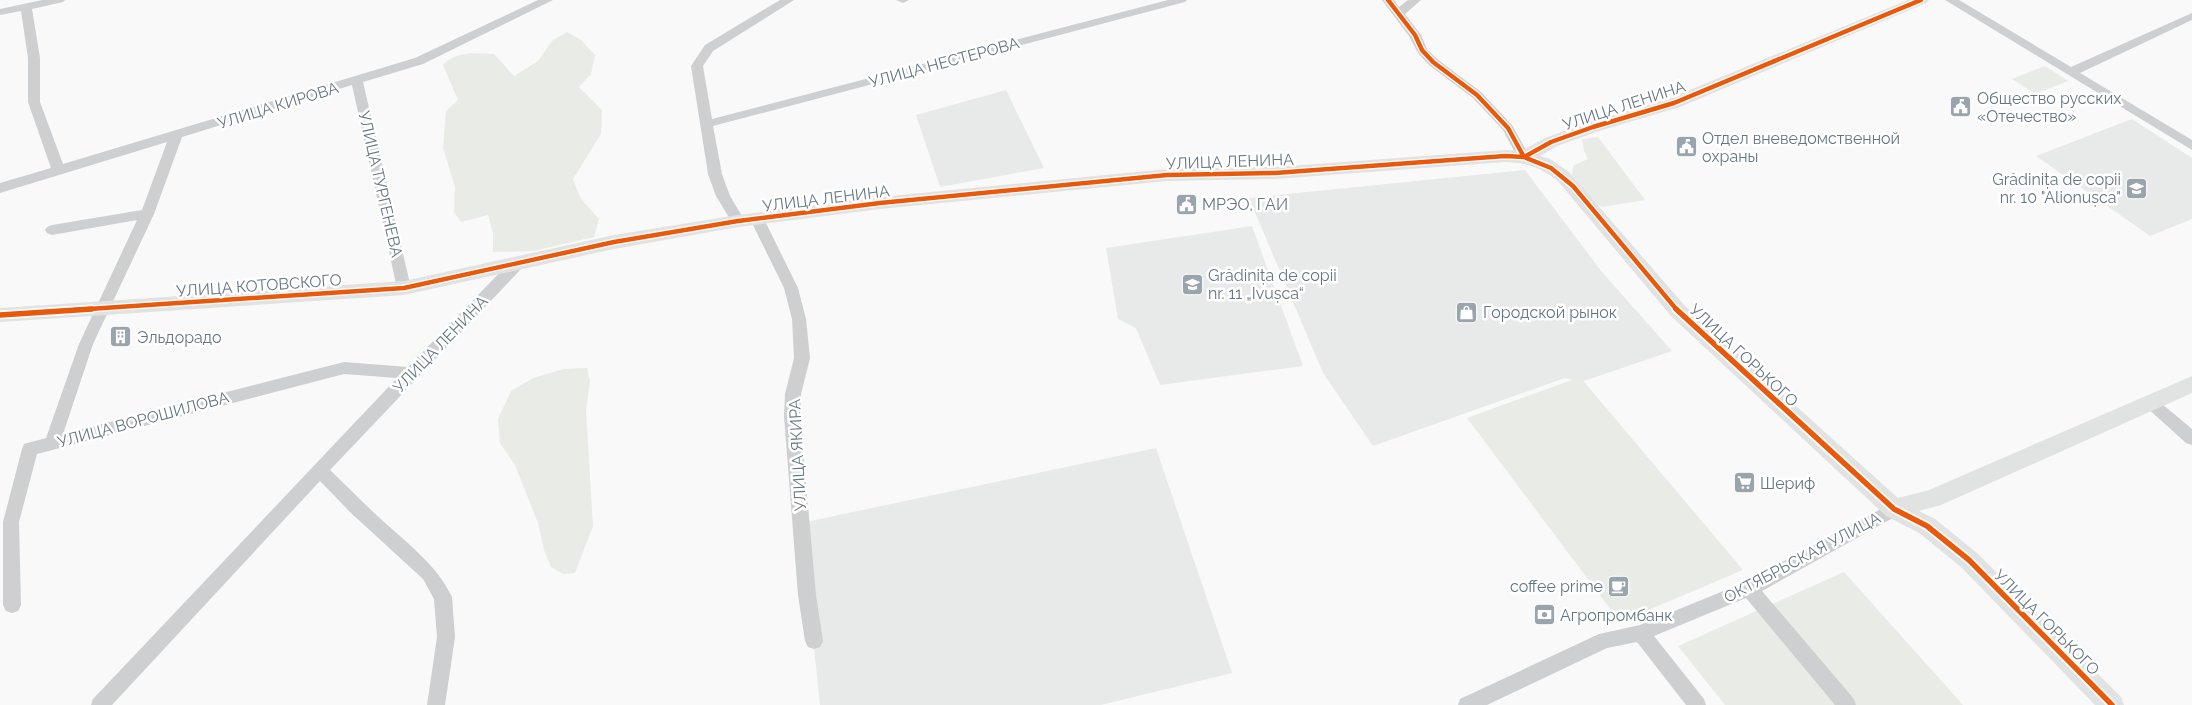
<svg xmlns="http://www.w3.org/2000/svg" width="2192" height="705" font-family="Raleway,sans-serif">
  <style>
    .built { fill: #e8e9e9 }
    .green { fill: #e8ebe6 }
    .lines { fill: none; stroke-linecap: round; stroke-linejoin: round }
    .street { fill: #cecfd0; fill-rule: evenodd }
    .secondary { fill: #e1e2e2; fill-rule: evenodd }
    .cycleway-far1-casing { stroke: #fff; stroke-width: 7 }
    .cycleway-casing { stroke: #fff; stroke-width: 9 }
    .cycleway-far1 { stroke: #e8590c; stroke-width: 4.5 }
    .cycleway { stroke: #e8590c; stroke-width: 5.5 }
    .labels { text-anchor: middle; stroke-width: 5; stroke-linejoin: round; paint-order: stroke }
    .street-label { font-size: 16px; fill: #657683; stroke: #fff }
    .poi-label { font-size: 16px; fill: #657683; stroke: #fff; text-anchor: start }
  </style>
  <rect width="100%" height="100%" fill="#f9f9f9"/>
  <path class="built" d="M1006,90L1044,168L940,187L916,115Z
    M2132,119L2192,158V219L2150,236L2036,156Z
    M1525,170L1602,272L1672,351L1581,382L1565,378L1373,446L1323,373L1249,198Z
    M1252,226L1303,366L1160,385L1136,328L1118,319L1106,248Z
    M1156,448L1232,673L1101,705H820L801,523Z"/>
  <path class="green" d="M567,32L581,40L595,55L591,74L579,87L602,110L601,134L573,179L581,199L599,219L594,237L533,251L493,252V233L488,215L461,222L454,212L455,187L443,148L446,111L458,100L443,65C455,51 477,53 494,54L514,76L538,61L552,41Z
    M2045,66L2068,81L2035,94L2012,79Z
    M1598,137L1645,200L1602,207L1595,204L1572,175L1573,166L1588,159L1584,151L1582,139Z
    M587,368L590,381L586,410L593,526L575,573L563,574L551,567L544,550L538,523L515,465L500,443L498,419L511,391L533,378L564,369Z
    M1580,377L1743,570L1620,622L1467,418Z
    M1844,572L1963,705H1725L1678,646Z"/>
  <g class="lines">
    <path class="street" d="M42,0H65L63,2L32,9L40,58V102L63,164L415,58L538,0H553L423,64L363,82L411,288L409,292L404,293L399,292L397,288L352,85L182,137L154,214L93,344L63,434L344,362L408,367L512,260H522L524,264L522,268L330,470C348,487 365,505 383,521C408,544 437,565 452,597L455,637L445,705H427L437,637L434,599L423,579L351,513L320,481L112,705H91L93,699L397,378L344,374L37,454L19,522L21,605L18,611L12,613L6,611L3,605V522L22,449L24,444L46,438L79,344L137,220L52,235L47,233L45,230L47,227L52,225L142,210L167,142L0,193V183L51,168L28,102V58L21,11L0,15V9Z
      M780,0H794L713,51L703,66L712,119L1168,0H1187L1185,2L713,126L722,174L730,196L745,221L743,224H733L716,196L708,174L691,66L705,45Z
      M896,0H909L903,3Z
      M1382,0H1394L1399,7L1408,0H1421L1405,14L1421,35L1427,49L1437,59L1481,92L1512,125L1530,157L1529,160H1519L1503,130L1473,98L1429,65L1418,53L1409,36Z
      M1945,0H1959L2071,67L2192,13V20L2080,73L2192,140V150Z
      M757,214L762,216L764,219L798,288L806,319L810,358L801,394L800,416L816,595L823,641L820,647L814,649L808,647L805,641L798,595L784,416L785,394L794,358L792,319L784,288L750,219L752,216Z
      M2150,396L2155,398L2192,429V445L2186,443L2145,406L2142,402L2145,398Z
      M1894,502L1900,504L1902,509L1900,514L1762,591L1854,699L1856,705H1835L1746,598L1654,636L1704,699L1706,705H1686L1637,642L1607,648L1487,705H1458L1460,699L1599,634L1640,625L1743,583Z"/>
    <path class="secondary" d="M1908,0H1929L1926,3L1680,107L1599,131L1557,146L1540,156L1550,159L1569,172L1685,306L1898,498L1929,490L2192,376V393L1941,505L1919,511L1935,519L1977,553L2121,697L2124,705H2095L1961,567L1919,533L1886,516L1671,316L1557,180C1538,167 1528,163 1505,162L1275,179L1167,181L880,209L738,227L614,249L404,295L0,322V308L404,281L614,235L738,215L880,197L1167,169L1275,167L1505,150L1521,151L1545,138L1587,123L1668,99Z"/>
    <defs>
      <path id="cycleway-far1" d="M1388,0L1415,35L1422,50L1433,62L1477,95L1508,128L1524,157L1551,168L1573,186L1677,310
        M74,310L404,288L614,242L738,221L880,203L1167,175L1275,173L1505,156L1524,157L1551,142L1593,127L1674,103L1921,0"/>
      <path id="cycleway" d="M1676,309L1894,509L1927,526L1969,560L2112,705
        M0,315L92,309"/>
    </defs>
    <use href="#cycleway-far1" class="cycleway-far1-casing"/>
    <use href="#cycleway" class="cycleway-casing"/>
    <use href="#cycleway-far1" class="cycleway-far1"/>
    <use href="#cycleway" class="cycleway"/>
  </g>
  <defs>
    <symbol id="civic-square" viewBox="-11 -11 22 22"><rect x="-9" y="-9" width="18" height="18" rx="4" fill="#99a4ac" stroke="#fff"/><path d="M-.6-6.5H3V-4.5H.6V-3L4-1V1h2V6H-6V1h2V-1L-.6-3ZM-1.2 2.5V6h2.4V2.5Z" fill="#fff"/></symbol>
    <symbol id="school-square" viewBox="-11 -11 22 22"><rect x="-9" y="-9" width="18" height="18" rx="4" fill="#99a4ac" stroke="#fff"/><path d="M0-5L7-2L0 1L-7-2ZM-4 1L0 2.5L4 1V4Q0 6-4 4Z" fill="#fff"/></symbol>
    <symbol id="shop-square" viewBox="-11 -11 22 22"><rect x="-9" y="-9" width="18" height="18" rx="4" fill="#99a4ac" stroke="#fff"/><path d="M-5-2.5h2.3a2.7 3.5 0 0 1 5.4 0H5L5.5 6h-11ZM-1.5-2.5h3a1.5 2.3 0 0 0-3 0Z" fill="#fff"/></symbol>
    <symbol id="building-square" viewBox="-11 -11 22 22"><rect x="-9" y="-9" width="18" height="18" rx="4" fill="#99a4ac" stroke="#fff"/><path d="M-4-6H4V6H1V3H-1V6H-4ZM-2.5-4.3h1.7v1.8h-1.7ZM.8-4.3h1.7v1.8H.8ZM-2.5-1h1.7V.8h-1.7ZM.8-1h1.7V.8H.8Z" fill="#fff"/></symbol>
    <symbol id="supermarket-square" viewBox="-11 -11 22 22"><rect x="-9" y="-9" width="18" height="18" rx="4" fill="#99a4ac" stroke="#fff"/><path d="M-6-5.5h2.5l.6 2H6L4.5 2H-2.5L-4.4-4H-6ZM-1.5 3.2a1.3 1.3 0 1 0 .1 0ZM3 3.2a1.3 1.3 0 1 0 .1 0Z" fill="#fff"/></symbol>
    <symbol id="cafe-square" viewBox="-11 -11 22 22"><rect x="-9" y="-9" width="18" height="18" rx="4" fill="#99a4ac" stroke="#fff"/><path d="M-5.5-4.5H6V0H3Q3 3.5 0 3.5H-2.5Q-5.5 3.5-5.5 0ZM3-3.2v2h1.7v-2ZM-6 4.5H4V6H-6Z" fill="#fff"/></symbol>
    <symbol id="bank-square" viewBox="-11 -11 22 22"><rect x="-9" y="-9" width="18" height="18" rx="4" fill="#99a4ac" stroke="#fff"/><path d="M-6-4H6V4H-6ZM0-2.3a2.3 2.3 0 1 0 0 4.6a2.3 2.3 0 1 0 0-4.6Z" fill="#fff"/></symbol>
  </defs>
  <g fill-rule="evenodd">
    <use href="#civic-square" x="1948" y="94" width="25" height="25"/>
    <use href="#civic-square" x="1674" y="134" width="25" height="25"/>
    <use href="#school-square" x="2124" y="176" width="25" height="25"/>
    <use href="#civic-square" x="1174" y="192" width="25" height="25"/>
    <use href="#school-square" x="1180" y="272" width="25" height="25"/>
    <use href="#shop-square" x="1454" y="300" width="25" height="25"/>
    <use href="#building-square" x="108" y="324" width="25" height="25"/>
    <use href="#supermarket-square" x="1732" y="470" width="25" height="25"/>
    <use href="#cafe-square" x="1606" y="574" width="25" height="25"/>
    <use href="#bank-square" x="1532" y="602" width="25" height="25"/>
  </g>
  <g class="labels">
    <g class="street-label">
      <text transform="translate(944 62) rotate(-15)" y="6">УЛИЦА НЕСТЕРОВА</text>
      <text transform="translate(278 105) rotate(-17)" y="6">УЛИЦА КИРОВА</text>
      <text transform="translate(1624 105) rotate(-18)" y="6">УЛИЦА ЛЕНИНА</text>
      <text transform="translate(1230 161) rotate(-2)" y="6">УЛИЦА ЛЕНИНА</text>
      <text transform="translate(381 184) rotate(77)" y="6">УЛИЦА ТУРГЕНЕВА</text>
      <text transform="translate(826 198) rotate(-7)" y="6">УЛИЦА ЛЕНИНА</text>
      <text transform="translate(259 285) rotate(-4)" y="6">УЛИЦА КОТОВСКОГО</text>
      <text transform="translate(440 344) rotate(-46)" y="6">УЛИЦА ЛЕНИНА</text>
      <text transform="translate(1744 355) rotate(43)" y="6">УЛИЦА ГОРЬКОГО</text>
      <text transform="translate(143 419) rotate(-15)" y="6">УЛИЦА ВОРОШИЛОВА</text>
      <text transform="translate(797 455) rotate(-93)" y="6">УЛИЦА ЯКИРА</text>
      <text transform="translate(1802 557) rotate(-28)" y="6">ОКТЯБРЬСКАЯ УЛИЦА</text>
      <text transform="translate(2047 622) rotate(45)" y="6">УЛИЦА ГОРЬКОГО</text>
    </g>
    <g class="poi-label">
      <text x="1977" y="104">Общество русских<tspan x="1977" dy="18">«Отечество»</tspan></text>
      <text x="1702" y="144">Отдел вневедомственной<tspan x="1702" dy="18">охраны</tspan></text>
      <text x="2121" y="185" text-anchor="end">Grădinița de copii<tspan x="2121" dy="18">nr. 10 "Alionușca"</tspan></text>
      <text x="1202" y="210">МРЭО, ГАИ</text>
      <text x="1208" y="281">Grădinița de copii<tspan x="1208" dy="18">nr. 11 „Ivușca“</tspan></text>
      <text x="1483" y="318">Городской рынок</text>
      <text x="137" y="343">Эльдорадо</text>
      <text x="1760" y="489">Шериф</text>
      <text x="1603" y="592" text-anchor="end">coffee prime</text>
      <text x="1560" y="621">Агропромбанк</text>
    </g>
  </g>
</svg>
